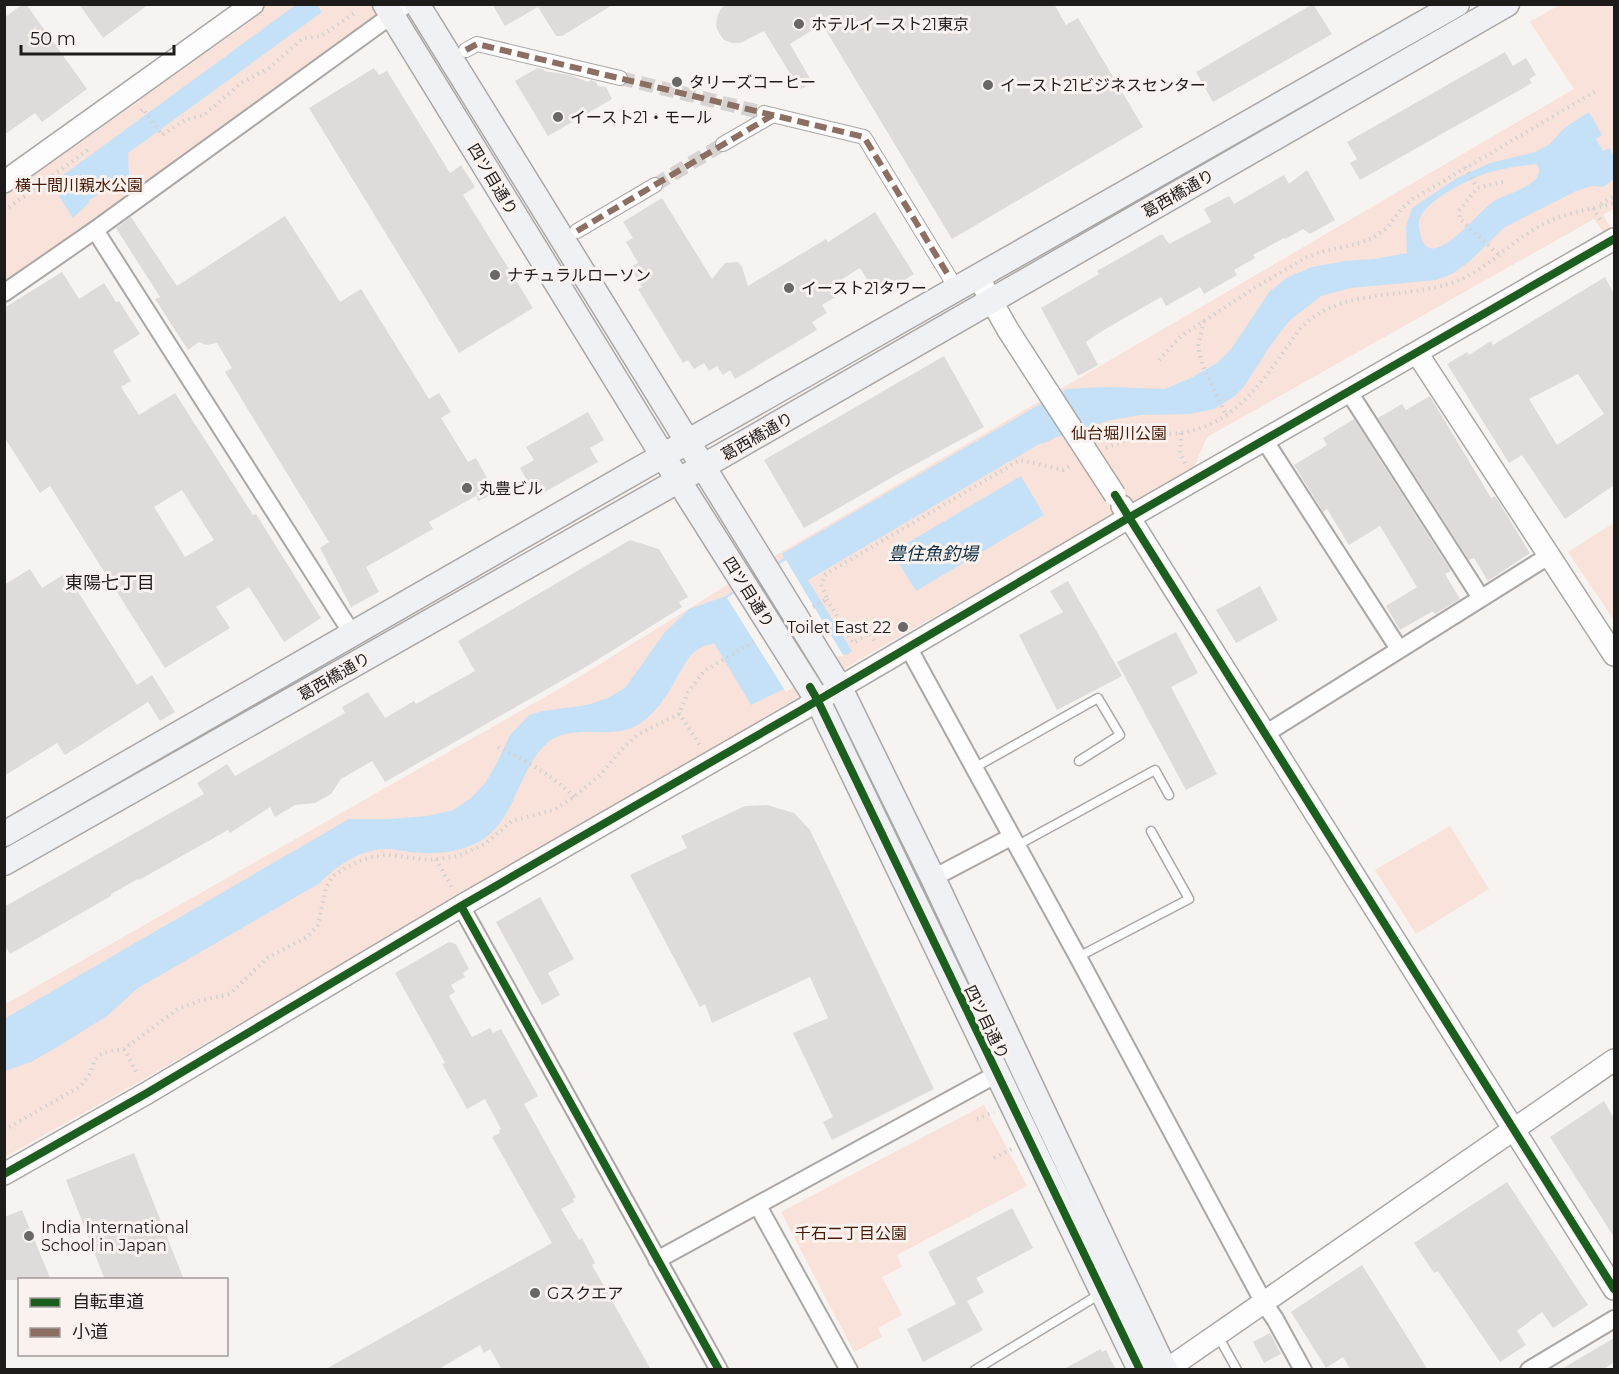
<svg xmlns="http://www.w3.org/2000/svg" width="1619" height="1374" font-family="Montserrat,'Noto Sans JP',sans-serif">
  <style>
    .green { fill: #f8e2d9 }
    .water { fill: #c5e1f8; fill-rule: evenodd }
    .pier { fill: #f7f3f1 }
    .building { fill: #dedbda; fill-rule: evenodd }
    .lines { fill: none; stroke-linecap: round; stroke-linejoin: round }
    .pedestrian-tunnel { stroke: #d6d3d1; stroke-width: 14; stroke-dasharray: 14 7; stroke-linecap: butt }
    .service-casing { stroke: #aaa7a6; stroke-width: 11 }
    .pedestrian-casing { stroke: #aaa7a6; stroke-width: 16 }
    .minor-casing { stroke: #aaa7a6; stroke-width: 20 }
    .tertiary-casing { stroke: #aaa7a6; stroke-width: 24 }
    .secondary-casing { stroke: #aaa7a6; stroke-width: 27 }
    .path { stroke: #d3d1d1; stroke-width: 4; stroke-dasharray: 1.5 4.5; stroke-linecap: butt }
    .service { stroke: #fefdfd; stroke-width: 8 }
    .pedestrian { stroke: #fefdfd; stroke-width: 14 }
    .minor { stroke: #fefdfd; stroke-width: 16 }
    .tertiary { stroke: #fefdfd; stroke-width: 21 }
    .secondary { stroke: #eff1f4; stroke-width: 24 }
    .tertiary-bridge-casing { stroke: #aaa7a6; stroke-width: 24; stroke-linecap: butt }
    .tertiary-bridge { stroke: #fefdfd; stroke-width: 21 }
    .quiet { stroke: #8d6e63; stroke-width: 6; stroke-dasharray: 12 6; stroke-linecap: butt }
    .cycleway-casing { stroke: #f9f2ef; stroke-width: 11 }
    .cycleway { stroke: #1b5e20; stroke-width: 8 }
    .poi-dot { fill: #6a6766; stroke: #f9f2ef; stroke-width: 2 }
    .labels { text-anchor: middle; stroke-width: 6; stroke-linejoin: round; paint-order: stroke }
    .poi-label { font-size: 16px; fill: #1e1c1b; stroke: #f9f2ef; text-anchor: start }
    .street-label { font-size: 16px; fill: #1e1c1b; stroke: #f9f2ef }
    .park-label { font-size: 16px; fill: #471a05; stroke: #f9f2ef }
    .water-label { font-size: 18px; font-style: italic; fill: #0d2d44; stroke: #f9f2ef }
    .neighbourhood-label { font-size: 18px; fill: #1e1c1b; stroke: #f9f2ef }
  </style>
  <rect width="100%" height="100%" fill="#f7f3f1"/>
  <path class="green" d="M267,5H394L5,284L4,192Z
    M1559,5H1614V209L1603,215L1611,228L1603,232L1594,219L1207,437L1193,469L857,661L712,749L137,1083L5,1157L4,1005L566,685L756,567L1574,89L1530,22Z
    M1614,523V620L1568,552Z
    M1450,826L1489,889L1416,934L1375,870Z
    M984,1105L1027,1186L897,1255L902,1267L882,1277L902,1315L878,1328L882,1337L854,1352L781,1212Z"/>
  <path class="water" d="M297,4L317,5L322,12L128,153L129,175L123,177L88,201L89,203L73,218L51,184Z
    M1589,112L1602,135L1596,139L1603,151L1610,148L1614,157V179L1603,187L1592,186L1576,191L1505,227L1470,261L1452,274L1436,280L1351,288L1321,296L1289,321L1270,346L1245,385L1235,396L1214,409L1190,414L1140,415L1111,420L1057,437L1042,444L1041,443L808,580L852,651L847,655L838,653L786,688L751,705L714,643C708,645 702,646 697,650C689,655 685,664 680,672C669,692 656,716 634,727C605,740 567,721 543,747C518,774 515,816 485,838C464,853 434,855 410,852C402,851 395,849 387,849C361,849 337,865 320,883L138,988L107,1016L59,1046L31,1062L5,1071L4,1019L349,819H389L428,816L453,810L471,798L485,783L497,763L510,735L529,715L543,711L587,705L608,698L625,688L665,632L689,609L726,596L784,558L782,554L1066,389L1107,387L1165,389L1191,378L1217,363L1231,349L1270,291L1288,277L1312,267L1345,261L1375,259L1407,253L1406,227L1412,208L1457,178L1490,163L1535,152L1550,144L1564,128ZM1537,164C1549,184 1505,194 1494,201C1480,210 1440,262 1425,245C1421,240 1420,233 1419,227C1414,206 1465,181 1482,175C1500,168 1518,166 1537,164Z
    M1021,476L1044,515L916,591L892,552Z"/>
  <path class="pier" d="M786,560L844,657L839,656L786,692L727,598Z"/>
  <path class="building" d="M23,4H26L87,89L42,122L35,113L4,135V18Z
    M79,4H149L103,38Z
    M492,4H614L562,36H556L538,7L505,26Z
    M726,4H1054L1066,25L1078,18L1143,127L952,239L822,24L790,44L812,82L800,90L764,31L740,43H732L724,40L719,33L716,26L717,18L720,10Z
    M1313,4L1332,34L1213,102L1196,72Z
    M1505,52L1513,66L1526,58L1536,75L1529,79L1532,83L1360,180L1350,163L1357,159L1347,142Z
    M374,68L379,75L387,71L450,173L461,165L475,187L463,195L533,308L459,353L309,108Z
    M537,68L543,69L544,71L570,75L588,82L591,80L596,82L598,86L606,87L612,99L548,136L515,81Z
    M1307,170L1335,220L1310,234L1303,229L1285,239L1284,238L1253,255L1255,258L1234,270L1237,275L1204,294L1200,287L1166,306L1161,297L1102,331L1086,342L1098,365L1078,376L1041,308L1099,274L1097,271L1162,234L1169,244L1211,222L1204,209L1229,196L1234,204L1284,175L1289,184Z
    M662,198L712,279L725,263L738,262L742,267L748,286L826,239L828,242L875,212L914,274L878,297L860,268L831,286L837,296L822,305L827,313L812,322L817,330L735,379L730,370L723,375L717,366L709,371L704,363L694,369L688,360L683,363L638,289L642,287L630,267L638,263L626,242L633,238L623,222Z
    M285,216L340,302L361,289L429,399L439,393L451,412L441,418L468,462L476,458L495,493L478,501L476,496L429,522L433,529L366,567L379,592L351,607L320,548L329,542L225,372L232,368L217,343L206,345L199,342L188,350L155,299L160,297L116,228L131,217L177,286Z
    M62,272L79,299L104,283L116,302L119,301L140,334L113,351L131,381L121,387L139,415L175,393L253,515L256,514L321,618L284,642L249,587L216,607L230,628L165,668L50,486L40,493L4,437V308ZM182,490L214,540L185,557L154,507Z
    M1605,277L1614,294V485L1565,519L1522,455L1509,463L1447,364L1467,352L1469,355L1491,341L1493,345ZM1578,374L1604,414L1557,445L1529,399Z
    M944,356L984,427L896,475L804,528L764,460Z
    M1430,396L1491,498L1495,496L1530,553L1488,581L1474,558L1469,560L1378,418L1402,404L1406,410Z
    M588,412L604,440L590,448L598,462L536,497L520,468L534,460L526,447Z
    M1354,419L1451,571L1445,574L1460,599L1435,614L1433,611L1400,630L1386,606L1417,587L1380,526L1349,545L1327,509L1323,512L1294,465L1327,445L1323,438Z
    M630,540L659,549L688,597L679,602L682,607L589,665L385,782L372,761L341,779L331,794L315,803L295,805L275,817L270,807L230,833L228,830L139,880L138,879L111,894V896L10,954L4,945V907L204,794L197,783L227,764L235,776L345,713L342,707L368,692L385,718L414,701L416,704L475,671L458,641Z
    M30,569L42,588L66,573L137,685L152,675L175,712L160,721L148,702L65,755L57,743L4,776V585Z
    M1068,581L1122,676L1057,710L1019,635L1063,612L1050,591Z
    M1260,586L1278,620L1236,643L1216,610Z
    M1176,632L1198,673L1171,687L1217,774L1186,790L1117,662Z
    M767,805L794,813L810,830L934,1089L832,1140L823,1122L833,1117L793,1033L828,1018L810,977L712,1023L705,1004L700,1007L630,875L687,848L681,836L745,806Z
    M540,897L574,959L548,973L560,995L542,1005L496,922Z
    M449,942L456,944L469,969L463,973L465,977L451,985L455,992L449,996L472,1037L490,1028L493,1033L501,1029L538,1096L524,1104L576,1197L573,1199L574,1202L561,1209L579,1240L582,1238L595,1263L592,1265L651,1370H502L490,1349L484,1353L480,1345L437,1370H324L552,1243L492,1137L500,1133L499,1130L501,1129L485,1099L467,1109L442,1064L445,1063L395,973Z
    M1604,1101L1614,1118V1237L1550,1137Z
    M134,1153L184,1280H105L66,1180Z
    M1507,1182L1588,1305L1553,1328L1542,1312L1517,1331L1526,1345L1500,1362L1438,1271L1434,1273L1414,1243Z
    M1012,1208L1033,1248L976,1278L984,1292L967,1301L983,1330L923,1362L907,1329L956,1304L928,1252Z
    M22,1210L51,1280H4V1217Z
    M1362,1265L1401,1327L1428,1370H1351L1343,1357L1326,1368L1291,1312Z
    M1270,1333L1281,1354L1264,1363L1253,1342Z
    M1614,1338V1362L1602,1370H1560Z
    M1101,1349L1102,1352L1106,1350L1116,1370H1062Z"/>
  <g class="lines">
    <path class="pedestrian-tunnel" d="M620,78L764,113
      M655,185L723,144"/>
    <defs>
      <path id="service" d="M974,768L1098,698L1120,735L1079,761
        M1016,846L1155,770L1169,795
        M1078,957L1189,899L1151,831
        M1217,1334L1237,1370
        M975,1370L1100,1294"/>
      <path id="pedestrian" d="M466,50L477,44L620,78
        M764,113L864,137L950,278
        M723,144L773,115
        M577,231L655,185"/>
      <path id="minor" d="M95,230L353,635
        M4,293L95,230L407,4
        M1349,392L1481,598
        M1265,441L1399,649
        M908,647L1078,957L1264,1303L1275,1319L1303,1370
        M1265,734L1550,555
        M933,878L1011,837
        M461,906L719,1370
        M758,1206L849,1370
        M657,1260L997,1074
        M1529,1370L1614,1319"/>
      <path id="tertiary" d="M4,182L253,4
        M978,277L1008,330L1050,395
        M1417,353L1614,655
        M1122,506L1614,1289
        M4,1174L147,1093L461,906L798,712L1130,517L1614,239
        M1166,1370L1614,1060"/>
      <path id="secondary" d="M385,4L663,456L818,701L1140,1370
        M417,4L840,688L933,878L1165,1370
        M4,834L636,471L1457,4
        M4,863L704,466L1507,4"/>
    </defs>
    <use href="#service" class="service-casing"/>
    <use href="#pedestrian" class="pedestrian-casing"/>
    <use href="#minor" class="minor-casing"/>
    <use href="#tertiary" class="tertiary-casing"/>
    <use href="#secondary" class="secondary-casing"/>
    <path class="path" d="M141,111L143,109L162,135L185,120L204,115L241,83L269,68L302,39L321,36L356,12
      M1465,167L1477,188
      M1601,204L1614,196
      M1593,208L1602,222
      M4,211L89,149
      M1498,254L1460,219L1459,211L1477,188L1506,181
      M1204,321L1198,347L1202,364L1226,415
      M1159,360L1181,336L1256,287L1305,258L1321,252L1360,243L1374,237L1387,228L1402,208L1413,199L1596,91
      M1181,433L1180,453L1186,465
      M1106,448C1120,442 1134,436 1150,434C1162,433 1175,435 1187,432C1243,420 1268,371 1300,329C1339,287 1401,300 1451,283C1483,273 1507,245 1536,228C1559,214 1589,210 1614,203
      M827,599L853,643L870,633L876,644
      M813,607L827,599L821,584L825,575L831,571L1020,460L1063,470L1072,465
      M679,713L701,747
      M498,747C526,761 551,774 574,797
      M436,859L453,890
      M124,1049L138,1075
      M977,1119L994,1112
      M4,1130L81,1086L91,1072L94,1062L99,1055L110,1051L124,1049L178,1009L198,1001L230,994L267,958L307,937L318,925L326,888L332,877L345,868L362,860L376,856L388,855L430,860L458,856L485,844L512,821L554,810L574,797L601,774L624,747L639,734L679,714L688,692L704,671L755,641
      M994,1158L1012,1149"/>
    <use href="#service" class="service"/>
    <use href="#pedestrian" class="pedestrian"/>
    <use href="#minor" class="minor"/>
    <use href="#tertiary" class="tertiary"/>
    <use href="#secondary" class="secondary"/>
    <defs>
      <path id="tertiary-bridge" d="M1050,395L1115,495"/>
    </defs>
    <use href="#tertiary-bridge" class="tertiary-bridge-casing"/>
    <use href="#tertiary-bridge" class="tertiary-bridge"/>
    <path class="quiet" d="M466,50L477,44L864,137L950,278
      M577,231L773,115"/>
    <defs>
      <path id="cycleway" d="M1115,495L1614,1289
        M810,687L818,701L1140,1370
        M461,906L719,1370
        M4,1174L147,1093L461,906L798,712L1130,517L1614,239"/>
    </defs>
    <use href="#cycleway" class="cycleway-casing"/>
    <use href="#cycleway" class="cycleway"/>
  </g>
  <g class="poi-dot">
    <circle cx="799" cy="24" r="6"/>
    <circle cx="677" cy="82" r="6"/>
    <circle cx="988" cy="85" r="6"/>
    <circle cx="558" cy="117" r="6"/>
    <circle cx="495" cy="275" r="6"/>
    <circle cx="789" cy="288" r="6"/>
    <circle cx="467" cy="488" r="6"/>
    <circle cx="903" cy="627" r="6"/>
    <circle cx="29" cy="1236" r="6"/>
    <circle cx="535" cy="1293" r="6"/>
  </g>
  <g class="labels">
    <g class="poi-label">
      <text x="811" y="30">ホテルイースト21東京</text>
      <text x="689" y="88">タリーズコーヒー</text>
      <text x="1000" y="91">イースト21ビジネスセンター</text>
      <text x="570" y="123">イース卜21・モール</text>
      <text x="507" y="281">ナチュラルローソン</text>
      <text x="801" y="294">イースト21タワー</text>
      <text x="479" y="494">丸豊ビル</text>
      <text x="891" y="633" text-anchor="end">Toilet East 22</text>
      <text x="41" y="1233">India International<tspan x="41" dy="18">School in Japan</tspan></text>
      <text x="547" y="1299">Gスクエア</text>
    </g>
    <g class="street-label">
      <text transform="translate(493 179) rotate(59)" y="6">四ツ目通り</text>
      <text transform="translate(1178 193) rotate(-30)" y="6">葛西橋通り</text>
      <text transform="translate(757 436) rotate(-30)" y="6">葛西橋通り</text>
      <text transform="translate(749 592) rotate(58)" y="6">四ツ目通り</text>
      <text transform="translate(334 676) rotate(-30)" y="6">葛西橋通り</text>
      <text transform="translate(987 1022) rotate(64)" y="6">四ツ目通り</text>
    </g>
    <g class="park-label">
      <text x="79" y="191">横十間川親水公園</text>
      <text x="1119" y="439">仙台堀川公園</text>
      <text x="851" y="1239">千石二丁目公園</text>
    </g>
    <g class="water-label">
      <text x="933" y="560">豊住魚釣場</text>
    </g>
    <g class="neighbourhood-label">
      <text x="110" y="589">東陽七丁目</text>
    </g>
  </g>
  <rect width="1619" height="1374" fill="none" stroke="#1e1c1b" stroke-width="12"/>
  <rect x="18" y="1278" width="210" height="78" fill="#f9f2ef" stroke="#a19c9a" stroke-width="1.5"/>
  <rect x="30" y="1298" width="30" height="9" fill="#1b5e20" stroke="#a19c9a" stroke-width="1.5"/>
  <text x="72" y="1308" font-size="18" fill="#1e1c1b">自転車道</text>
  <rect x="30" y="1328" width="30" height="9" fill="#8d6e63" stroke="#a19c9a" stroke-width="1.5"/>
  <text x="72" y="1338" font-size="18" fill="#1e1c1b">小道</text>
  <path d="M21 45v9h153v-9" fill="none" stroke="#1e1c1b" stroke-width="3"/>
  <text x="30" y="45" font-size="18" fill="#1e1c1b" stroke="#f9f2ef" stroke-width="4.5" paint-order="stroke">50 m</text>
</svg>
